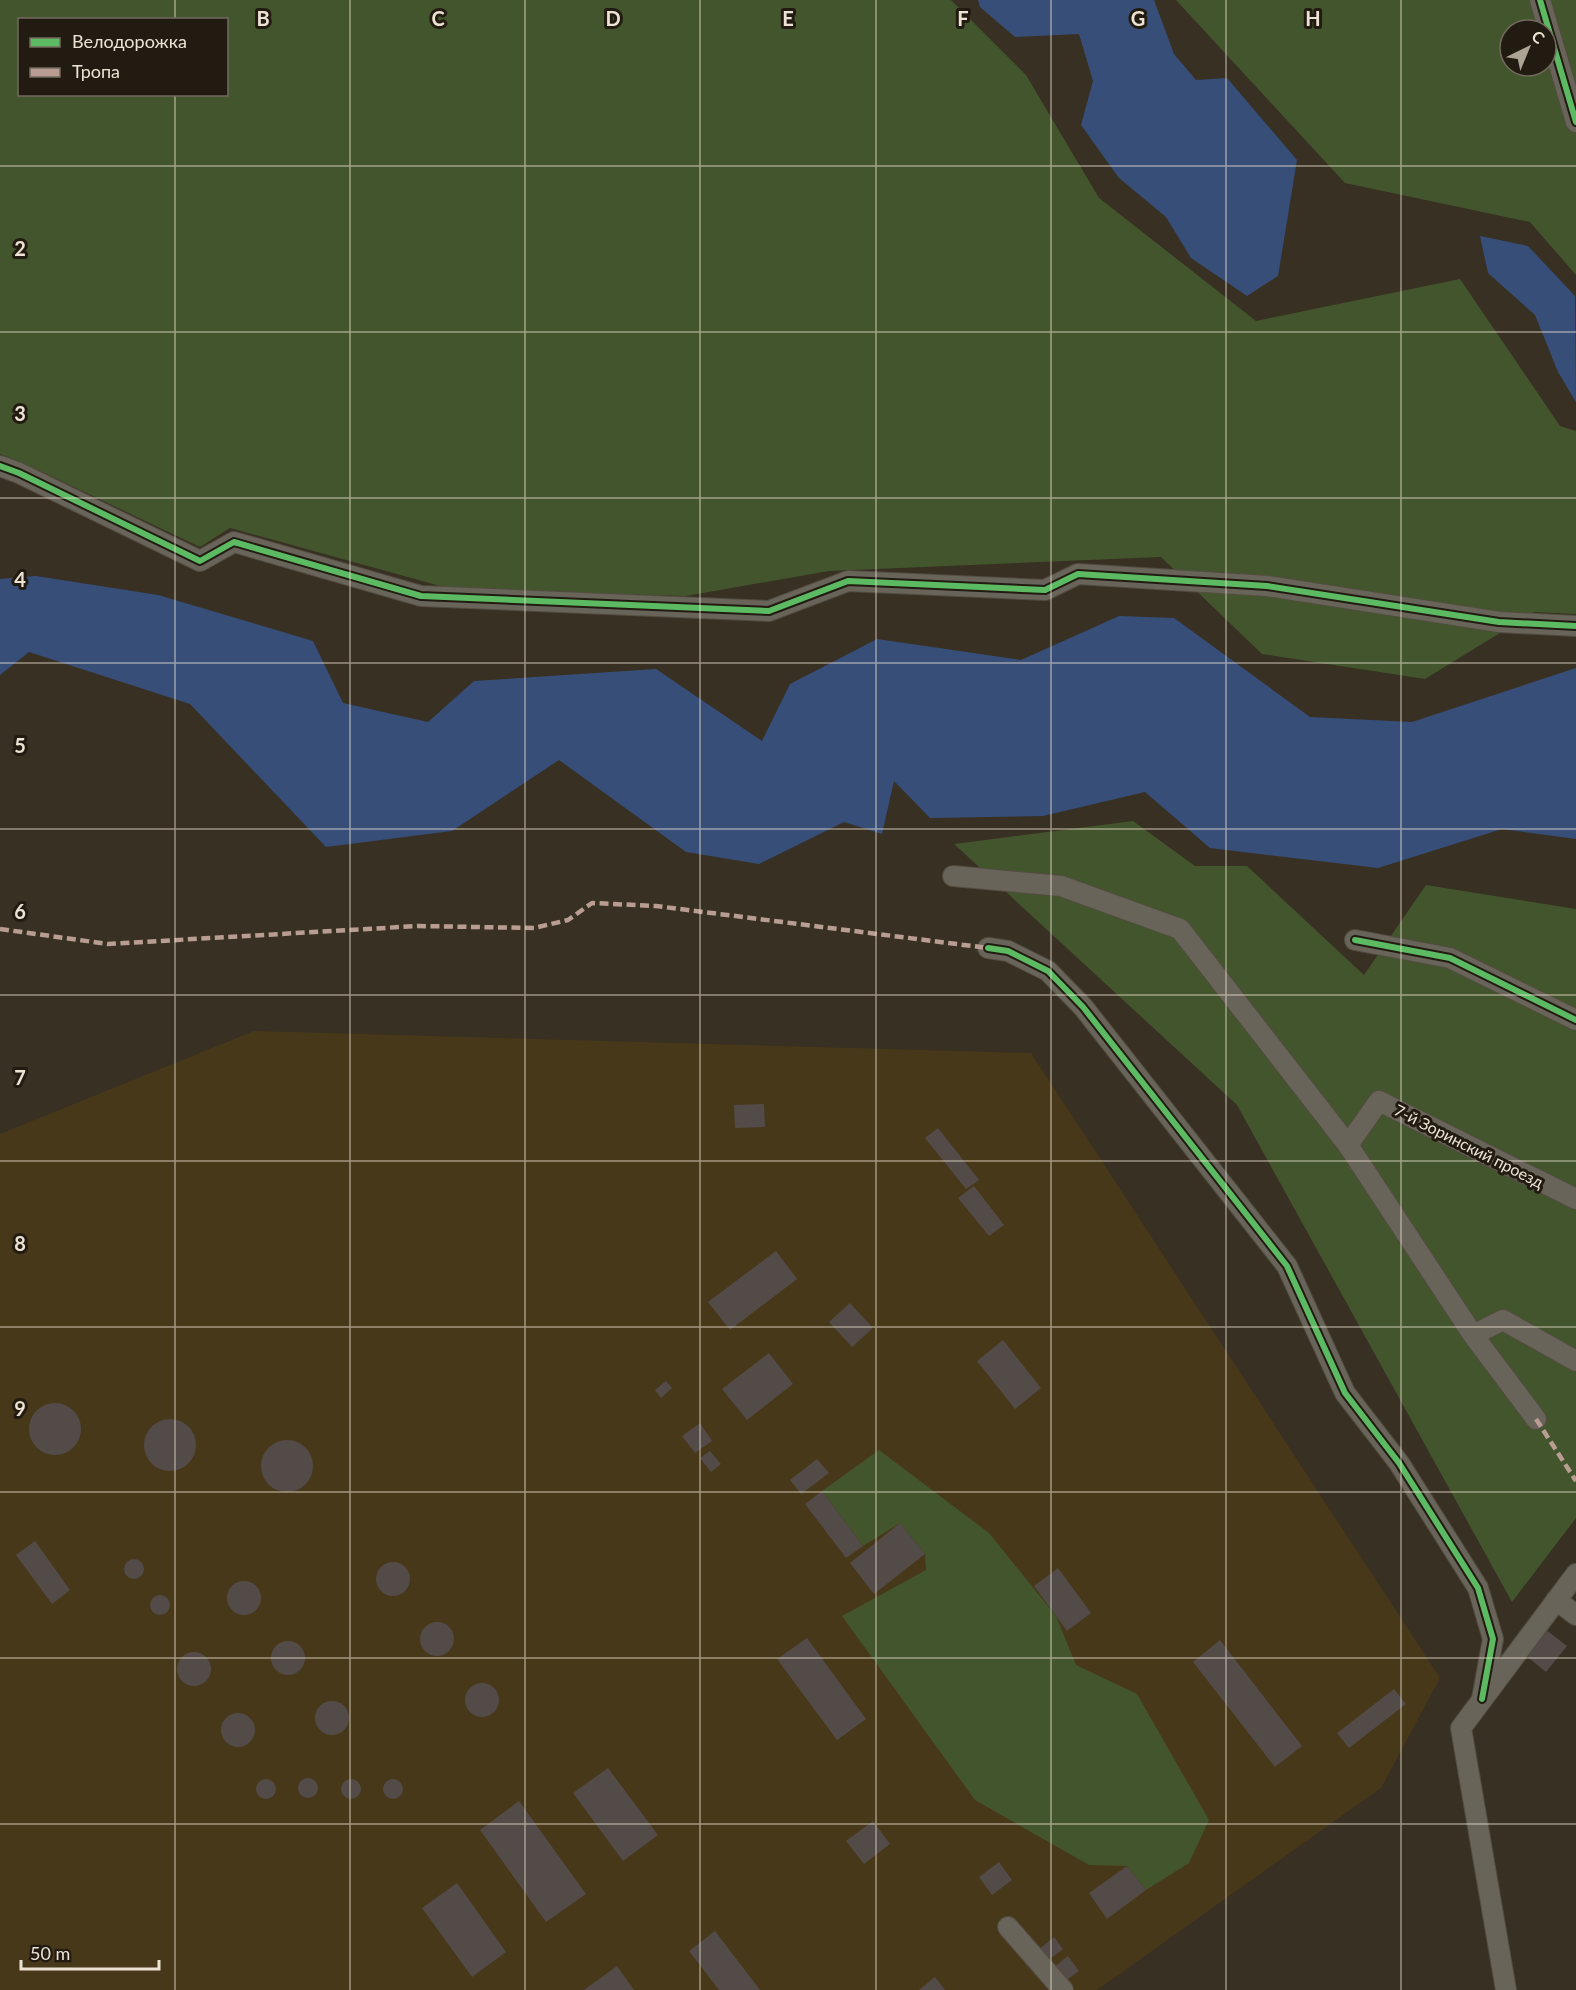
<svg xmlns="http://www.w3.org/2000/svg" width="1576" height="1990" font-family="Lato,sans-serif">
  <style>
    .built { fill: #48381a }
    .green { fill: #43552c; fill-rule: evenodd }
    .water { fill: #374e79 }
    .building { fill: #534b48 }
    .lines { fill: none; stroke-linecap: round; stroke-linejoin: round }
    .minor-casing { stroke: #534c41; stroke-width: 22 }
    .minor { stroke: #696459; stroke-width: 20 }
    .quiet { stroke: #b99d93; stroke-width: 4.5; stroke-dasharray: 9 4.5; stroke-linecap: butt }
    .cycleway-casing { stroke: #221b11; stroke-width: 10 }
    .cycleway { stroke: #5cba63; stroke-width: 6 }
    .grid { fill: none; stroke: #ece3d4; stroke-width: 1.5; stroke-opacity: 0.55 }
    .labels { text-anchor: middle; stroke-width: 6; stroke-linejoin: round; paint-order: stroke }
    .street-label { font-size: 16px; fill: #ece3d4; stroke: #221b11 }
    .grid-label { font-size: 20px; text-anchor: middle; font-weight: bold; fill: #ece3d4; stroke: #221b11; stroke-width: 6; stroke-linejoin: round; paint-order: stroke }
  </style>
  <rect width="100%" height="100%" fill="#383023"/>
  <path class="built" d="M254,1031L1031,1053L1440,1678L1381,1788L1097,1990H0V1134Z"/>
  <path class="green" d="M0,0H951L1026,75L1099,198L1256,321L1460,279L1560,426L1576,431V614L1534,612L1425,679L1262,654L1161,557L829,571L686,596L451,589L230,528L200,547L38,470L0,454ZM20,20H226V94H20Z
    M1176,0H1576V275L1530,222L1345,183ZM1510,30H1546V66H1510Z
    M1133,821L1195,866H1247L1364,975L1426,885L1576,909V1518L1512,1602L1237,1105L954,844Z
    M879,1450L989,1533L1056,1616L1076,1665L1137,1694L1209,1820L1189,1863L1146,1890L1127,1866L1089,1865L975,1800L842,1616L926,1570L925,1554L900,1523L863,1546L822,1491Z"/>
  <path class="water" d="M978,0H1154L1174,54L1196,80L1227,78L1297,160L1278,276L1247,296L1191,258L1166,217L1119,178L1081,125L1093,81L1079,34L1015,37L980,7Z
    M1480,236L1528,246L1575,296L1576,402L1558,372L1535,315L1488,273Z
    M36,576L158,595L313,641L343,703L428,722L474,681L656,669L762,741L790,684L877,639L1021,660L1119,616L1174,618L1310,717L1412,722L1576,668V839L1502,829L1378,868L1210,848L1145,792L1043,816L930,818L894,781L882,834L844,822L759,864L686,852L559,760L452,831L326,847L190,704L29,652L0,675V579Z"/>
  <path class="building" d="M764,1104L765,1127L735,1128L734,1105Z
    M938,1128L979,1180L966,1189L925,1138Z
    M974,1186L1004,1225L989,1236L958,1198Z
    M776,1251L797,1279L730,1330L708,1302Z
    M850,1303L873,1328L852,1347L829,1322Z
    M1003,1340L1041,1388L1015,1409L977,1361Z
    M769,1353L793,1384L747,1420L722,1389Z
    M666,1381L672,1388L661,1398L655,1390Z
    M29 1429a26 26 0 1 1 52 0a26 26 0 1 1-52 0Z
    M144 1445a26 26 0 1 1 52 0a26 26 0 1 1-52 0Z
    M700,1423L712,1441L695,1453L682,1436Z
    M261 1466a26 26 0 1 1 52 0a26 26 0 1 1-52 0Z
    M710,1451L721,1464L711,1472L700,1458Z
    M817,1459L829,1473L801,1494L790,1480Z
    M822,1491L863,1546L846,1558L805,1504Z
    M900,1523L925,1554L874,1594L850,1563Z
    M35,1541L70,1590L52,1604L16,1555Z
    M124 1569a10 10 0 1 1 20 0a10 10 0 1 1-20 0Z
    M376 1579a17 17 0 1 1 34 0a17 17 0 1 1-34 0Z
    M1058,1568L1091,1613L1067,1631L1034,1586Z
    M227 1598a17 17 0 1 1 34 0a17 17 0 1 1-34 0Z
    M150 1605a10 10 0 1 1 20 0a10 10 0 1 1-20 0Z
    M420 1639a17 17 0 1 1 34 0a17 17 0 1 1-34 0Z
    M1545,1629L1567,1646L1546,1672L1524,1654Z
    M807,1638L866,1719L837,1740L777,1659Z
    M1220,1640L1302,1746L1275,1767L1193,1662Z
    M271 1658a17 17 0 1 1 34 0a17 17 0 1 1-34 0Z
    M177 1669a17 17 0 1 1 34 0a17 17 0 1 1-34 0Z
    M465 1700a17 17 0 1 1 34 0a17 17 0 1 1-34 0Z
    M1394,1689L1406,1704L1349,1748L1337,1733Z
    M315 1718a17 17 0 1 1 34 0a17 17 0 1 1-34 0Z
    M221 1730a17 17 0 1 1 34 0a17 17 0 1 1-34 0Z
    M608,1768L658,1835L623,1861L573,1793Z
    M298 1788a10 10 0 1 1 20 0a10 10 0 1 1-20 0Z
    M341 1789a10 10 0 1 1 20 0a10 10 0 1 1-20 0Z
    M256 1789a10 10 0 1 1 20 0a10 10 0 1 1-20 0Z
    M383 1789a10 10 0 1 1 20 0a10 10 0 1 1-20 0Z
    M519,1801L586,1894L546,1922L480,1830Z
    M873,1821L890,1844L864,1864L846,1841Z
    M999,1862L1012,1880L992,1895L979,1877Z
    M1127,1866L1146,1890L1107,1919L1089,1893Z
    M457,1883L506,1952L472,1977L422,1908Z
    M715,1931L760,1990H719L689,1951Z
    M1054,1937L1063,1949L1047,1961L1038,1950Z
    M1068,1956L1079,1971L1065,1981L1054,1967Z
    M617,1966L634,1990H584Z
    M935,1977L945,1990H919Z"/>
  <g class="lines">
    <defs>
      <path id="minor" d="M1540,0L1576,122
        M0,466L19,473L200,561L234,542L421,596L769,611L848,581L1045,590L1078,574L1267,586L1499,622L1576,626
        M953,876L1061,886L1180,929L1348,1145L1473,1335L1536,1419
        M1355,940L1450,958L1576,1020
        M988,948L1008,951L1048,971L1083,1007L1287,1266L1345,1393L1399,1463L1478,1588L1493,1639L1482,1699
        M1348,1145L1379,1101L1576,1199
        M1473,1335L1503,1320L1576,1361
        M1556,1600L1576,1615
        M1008,1927L1063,1990
        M1506,1990L1461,1728L1576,1574"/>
    </defs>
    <use href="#minor" class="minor-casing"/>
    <use href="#minor" class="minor"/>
    <path class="quiet" d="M0,929L108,944L418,926L534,928L568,920L592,903L656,906L988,948
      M1536,1419L1576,1481"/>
    <defs>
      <path id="cycleway" d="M1540,0L1576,122
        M0,466L19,473L200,561L234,542L421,596L769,611L848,581L1045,590L1078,574L1267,586L1499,622L1576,626
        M1355,940L1450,958L1576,1020
        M988,948L1008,951L1048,971L1083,1007L1287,1266L1345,1393L1399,1463L1478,1588L1493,1639L1482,1699"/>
    </defs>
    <use href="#cycleway" class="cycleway-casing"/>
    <use href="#cycleway" class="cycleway"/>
  </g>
  <path class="grid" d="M175,0V20M350,0V1990M525,0V1990M700,0V1990M876,0V1990M1051,0V1990M1226,0V1990M1401,0V1990M175,94V1990M0,166H1576M0,332H1576M0,498H1576M0,663H1576M0,829H1576M0,995H1576M0,1161H1576M0,1327H1576M0,1492H1576M0,1658H1576M0,1824H1576"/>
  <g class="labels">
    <g class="street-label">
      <text transform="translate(1469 1146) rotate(27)" y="6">7-й Зоринский проезд</text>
    </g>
  </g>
  <g class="grid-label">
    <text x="263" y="26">B</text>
    <text x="438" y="26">C</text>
    <text x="613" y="26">D</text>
    <text x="788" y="26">E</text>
    <text x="963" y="26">F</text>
    <text x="1138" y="26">G</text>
    <text x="1313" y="26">H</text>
    <text x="20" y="256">2</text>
    <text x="20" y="421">3</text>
    <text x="20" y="587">4</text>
    <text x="20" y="753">5</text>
    <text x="20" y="919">6</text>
    <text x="20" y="1085">7</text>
    <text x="20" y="1251">8</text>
    <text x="20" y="1416">9</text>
  </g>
  <rect x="18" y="18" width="210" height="78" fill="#221b11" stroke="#736b5f" stroke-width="1.5"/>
  <rect x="30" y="38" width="30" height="9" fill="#5cba63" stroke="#736b5f" stroke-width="1.5"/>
  <text x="72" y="48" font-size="18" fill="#ece3d4">Велодорожка</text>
  <rect x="30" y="68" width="30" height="9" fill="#b99d93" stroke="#736b5f" stroke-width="1.5"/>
  <text x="72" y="78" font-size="18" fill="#ece3d4">Тропа</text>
  <g transform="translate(1528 48) rotate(43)"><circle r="28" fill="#221b11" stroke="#736b5f" stroke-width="1.5"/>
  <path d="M0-4.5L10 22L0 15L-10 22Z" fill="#ada496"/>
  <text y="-9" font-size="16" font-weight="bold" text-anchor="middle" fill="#ece3d4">С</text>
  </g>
  <path d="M21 1960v9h138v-9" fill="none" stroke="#ece3d4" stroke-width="3"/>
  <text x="30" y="1960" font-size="18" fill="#ece3d4" stroke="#221b11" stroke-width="4.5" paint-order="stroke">50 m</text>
</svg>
